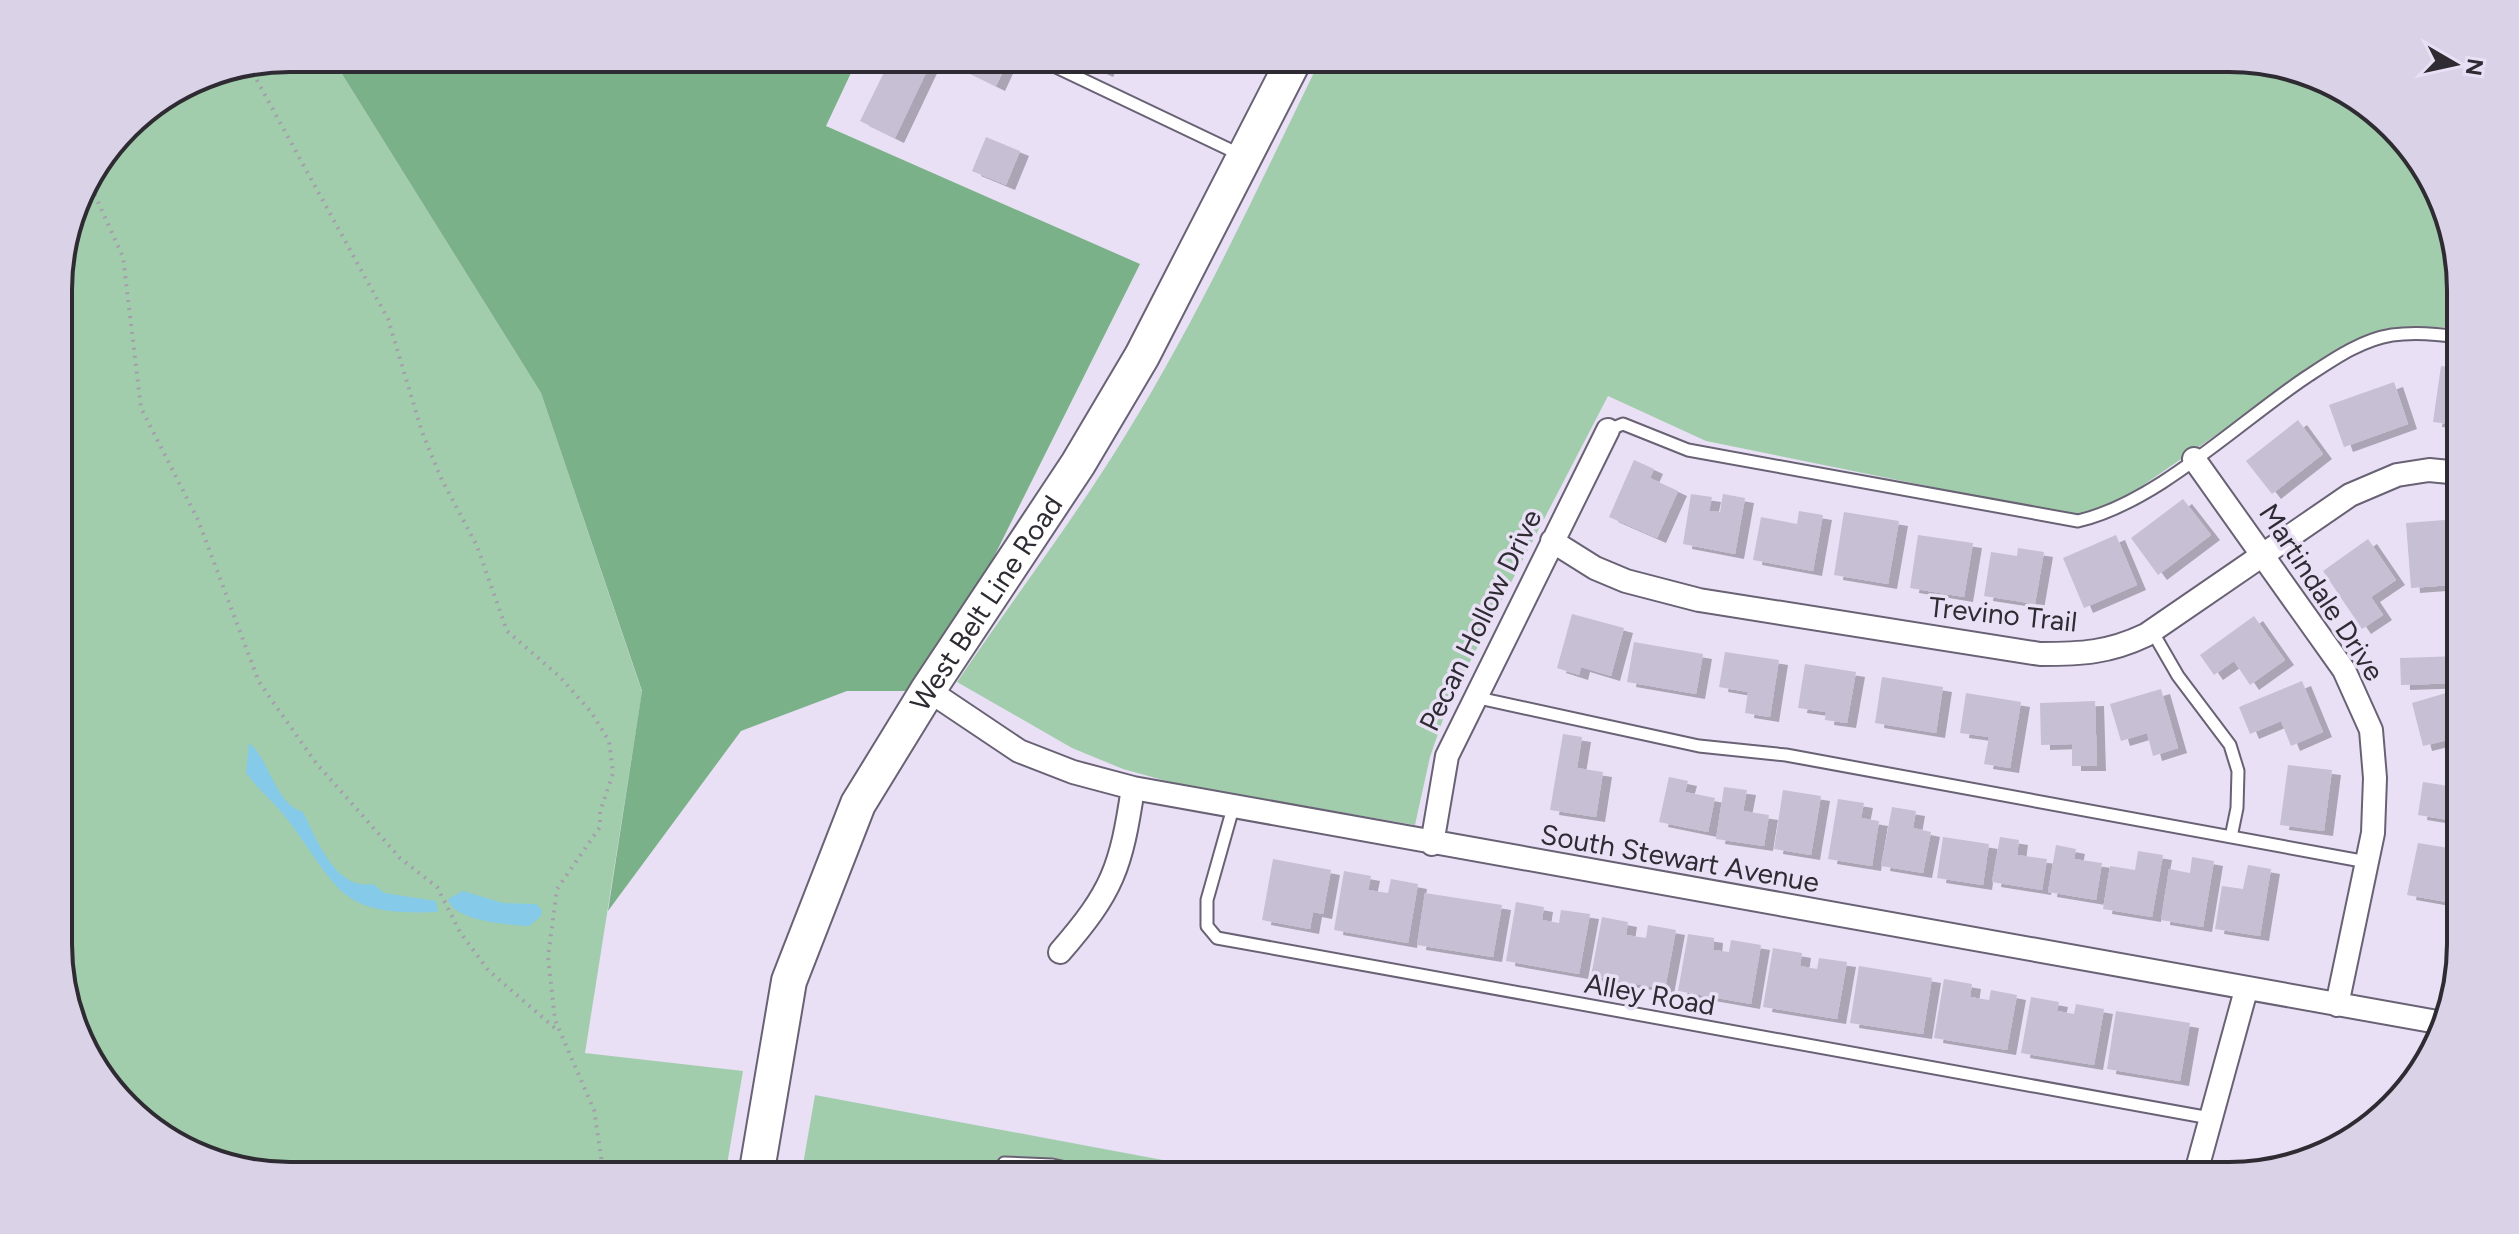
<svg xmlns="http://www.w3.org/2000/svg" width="2519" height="1234" font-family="Figtree,sans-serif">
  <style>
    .green { fill: #a2cdac }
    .forest { fill: #7bb189 }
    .water { fill: #85cae9 }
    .building { fill: #c7bfd4; filter: url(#shadow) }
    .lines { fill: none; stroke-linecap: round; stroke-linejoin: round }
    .lane-casing { stroke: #696174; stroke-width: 15 }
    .street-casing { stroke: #696174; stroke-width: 26 }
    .primary-casing { stroke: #696174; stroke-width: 38 }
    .path { stroke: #a49dae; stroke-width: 4; stroke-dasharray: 2 6; stroke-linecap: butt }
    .lane { stroke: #fff; stroke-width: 11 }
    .street { stroke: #fff; stroke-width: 22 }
    .primary { stroke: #fff; stroke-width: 34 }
    .labels { text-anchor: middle; stroke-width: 7; stroke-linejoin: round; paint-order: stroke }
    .street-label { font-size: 28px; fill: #2e2b33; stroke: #e9e0f6 }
    .rim { fill: none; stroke: #2e2b33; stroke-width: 4 }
  </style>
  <defs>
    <filter id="shadow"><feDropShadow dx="9" dy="5" stdDeviation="0" flood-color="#0004"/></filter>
  </defs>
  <rect width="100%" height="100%" fill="#e9e0f6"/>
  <path class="green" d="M290,58H332L541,393L642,692L585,1053L743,1071L725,1176H290L188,1152L106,1085L60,975L59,274L82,187L137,116L202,75Z
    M1321,58H2229L2331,82L2422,161L2459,260V327H2396L2354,340L2107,510L2075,516L1706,441L1608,396L1449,702L1430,757L1415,825L1177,784L1123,769L1072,748L957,682C1013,599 1073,521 1125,436C1200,315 1259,185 1321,58Z
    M815,1095L1248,1176H801Z"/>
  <path class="forest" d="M332,58H858L826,126L1140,264L927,691H847L741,731L608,911L642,691L541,393Z"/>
  <path class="water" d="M249,743C270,760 275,804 303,812C316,837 335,891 373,884L384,893L436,901L438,912C338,916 341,891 287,819C275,803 259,790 246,773Z
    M463,891L503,903L536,904L542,910L541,916L529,926C509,925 453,921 448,899Z"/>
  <path class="building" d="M891,58H933L895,138L860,121Z
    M939,58H1009L996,86Z
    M1074,58H1111L1104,72Z
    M986,137L1020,151L1006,185L972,171Z
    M2441,366L2459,368L2460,425L2433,422Z
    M2394,382L2408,424L2344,447L2329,405Z
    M2298,420L2323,454L2272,494L2246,461Z
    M1634,460L1654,469L1650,478L1678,491L1657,538L1609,517Z
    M1691,494L1712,497L1709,511L1720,512L1723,494L1745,498L1735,554L1683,544Z
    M2183,499L2211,535L2158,575L2131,538Z
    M1799,511L1823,515L1813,571L1753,560L1761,517L1797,524Z
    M1844,512L1899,521L1888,584L1834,575Z
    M2457,519L2460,559L2449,560L2451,585L2411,588L2406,523Z
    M1918,535L1973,543L1964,597L1910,588Z
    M2116,535L2137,585L2084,608L2063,558Z
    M2368,539L2396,580L2371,597L2383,615L2362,629L2323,571Z
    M2018,548L2044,552L2035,604L1984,596L1991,552L2017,556Z
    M1572,614L1624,628L1611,676L1581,667L1579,675L1557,668Z
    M2254,616L2285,660L2250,685L2234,661L2214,675L2200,655Z
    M1634,642L1703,654L1696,694L1627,682Z
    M1725,652L1779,660L1770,717L1745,713L1748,692L1719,687Z
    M2460,656V683L2401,685L2400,658Z
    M1805,664L1856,672L1847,723L1825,720L1826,712L1798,708Z
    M1882,677L1943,687L1936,733L1875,723Z
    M2302,681L2323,732L2291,746L2281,721L2250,734L2239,707Z
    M2161,689L2178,748L2153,756L2147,733L2121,741L2110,704Z
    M1966,693L2021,702L2010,768L1984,764L1989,737L1960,733Z
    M2446,693L2452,716L2460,714V737L2423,746L2412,703Z
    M2095,701L2097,766H2072V744L2041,745L2040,703Z
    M1563,734L1582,737L1577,768L1603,772L1596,817L1550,810Z
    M2288,765L2332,770L2324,831L2280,825Z
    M2457,776L2461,777V822L2418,815L2423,782L2455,787Z
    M1669,777L1688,781L1685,792L1715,798L1708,832L1659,822Z
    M1724,787L1747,790L1743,811L1769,815L1764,846L1716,839Z
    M1783,790L1821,796L1811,855L1774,849Z
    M1838,799L1864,803L1861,818L1879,821L1872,866L1828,859Z
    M1892,807L1916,811L1913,828L1931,832L1923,873L1881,866Z
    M1943,837L1989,844L1983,885L1937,878Z
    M2000,837L2019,840L2017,855L2047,859L2042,890L1992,882Z
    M2418,843L2461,850L2458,904L2407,895Z
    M2056,845L2076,849L2074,859L2102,863L2096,900L2048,892Z
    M2138,851L2163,855L2152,917L2103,909L2110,866L2135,870Z
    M2192,857L2214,861L2203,927L2161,920L2169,869L2190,873Z
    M1273,859L1331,870L1323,914L1313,912L1310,929L1262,920Z
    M2248,865L2271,869L2260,936L2215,929L2222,886L2243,889Z
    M1344,871L1371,876L1368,890L1388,893L1391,879L1418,884L1408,943L1334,930Z
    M1425,893L1502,905L1493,957L1417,945Z
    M1516,902L1544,907L1542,920L1559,923L1561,910L1590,914L1579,974L1506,961Z
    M1602,917L1628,922L1626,935L1646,938L1648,925L1676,930L1665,989L1591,976Z
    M1688,934L1714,938L1713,950L1729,952L1731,940L1761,945L1751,1004L1678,991Z
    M1773,948L1802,953L1800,966L1817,969L1819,958L1847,962L1837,1019L1763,1007Z
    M1859,966L1932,978L1923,1034L1850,1023Z
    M1944,979L1972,984L1970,997L1989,1000L1991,990L2017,995L2007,1050L1934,1038Z
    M2031,997L2059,1002L2057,1011L2074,1014L2076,1004L2104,1009L2094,1065L2021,1053Z
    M2116,1011L2190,1023L2180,1081L2107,1069Z"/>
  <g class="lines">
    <defs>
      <path id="lane" d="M1054,66L1241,155
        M1608,430L1623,424L1688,450L2078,521C2156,503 2238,423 2305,378C2331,361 2360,340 2392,335C2412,332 2439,334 2459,337
        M2152,631L2178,676L2230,745L2238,771L2237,808L2231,837
        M1474,697L1699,746L1786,755L2367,862
        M1233,808L1207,900V926L1217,938L2210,1118
        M1004,1163L1052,1165L1105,1176"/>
      <path id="street" d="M2194,459L2344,670L2371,730L2375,778L2373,833L2337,1005
        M1552,541L1595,568L1626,581L1699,600L2040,654C2081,654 2108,653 2146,635L2350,495L2397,475L2429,470L2460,473
        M928,690L1019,751L1073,772L1133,788L2443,1023
        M1432,844L1447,756L1608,430
        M1060,952C1113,891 1121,868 1133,788
        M2195,1176L2246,990"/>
      <g id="primary">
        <path id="s1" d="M756,1176L789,981L858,804L928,690L1078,464L1142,356L1295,58"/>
      </g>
    </defs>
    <use href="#lane" class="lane-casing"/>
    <use href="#street" class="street-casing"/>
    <use href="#primary" class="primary-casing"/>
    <path class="path" d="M249,66L388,319L422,432L441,478L477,546L507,631L560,677L591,712L609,741L613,773L600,812V827L557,889L548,957L555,1020L594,1110L604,1176
      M88,180L123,257L141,408L198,520L259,682L316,763L400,858L437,887L460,932L488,970L556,1029"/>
    <use href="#lane" class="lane"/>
    <use href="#street" class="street"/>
    <use href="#primary" class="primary"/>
  </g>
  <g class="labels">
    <g class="street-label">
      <text transform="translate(2322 592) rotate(57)" y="10">Martindale Drive</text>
      <text dy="10" stroke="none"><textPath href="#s1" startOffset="626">West Belt Line Road</textPath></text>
      <text transform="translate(2003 614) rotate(6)" y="10">Trevino Trail</text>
      <text transform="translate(1480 620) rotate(-64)" y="10">Pecan Hollow Drive</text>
      <text transform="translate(1680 858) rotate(10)" y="10">South Stewart Avenue</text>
      <text transform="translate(1650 994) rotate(10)" y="10">Alley Road</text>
    </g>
  </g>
  <path d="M0 0H2519V1234H0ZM290 72H2229A218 218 0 0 1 2447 290V944A218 218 0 0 1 2229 1162H290A218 218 0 0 1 72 944V290A218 218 0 0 1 290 72Z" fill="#dad2e6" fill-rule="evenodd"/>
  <path class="rim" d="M290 72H2229A218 218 0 0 1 2447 290V944A218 218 0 0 1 2229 1162H290A218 218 0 0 1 72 944V290A218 218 0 0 1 290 72Z"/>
  <g transform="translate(2455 64) rotate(99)" stroke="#e9e0f6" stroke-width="6" paint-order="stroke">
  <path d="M0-6L14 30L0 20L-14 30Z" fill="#2e2b33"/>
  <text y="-12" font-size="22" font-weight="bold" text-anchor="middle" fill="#2e2b33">N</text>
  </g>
</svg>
